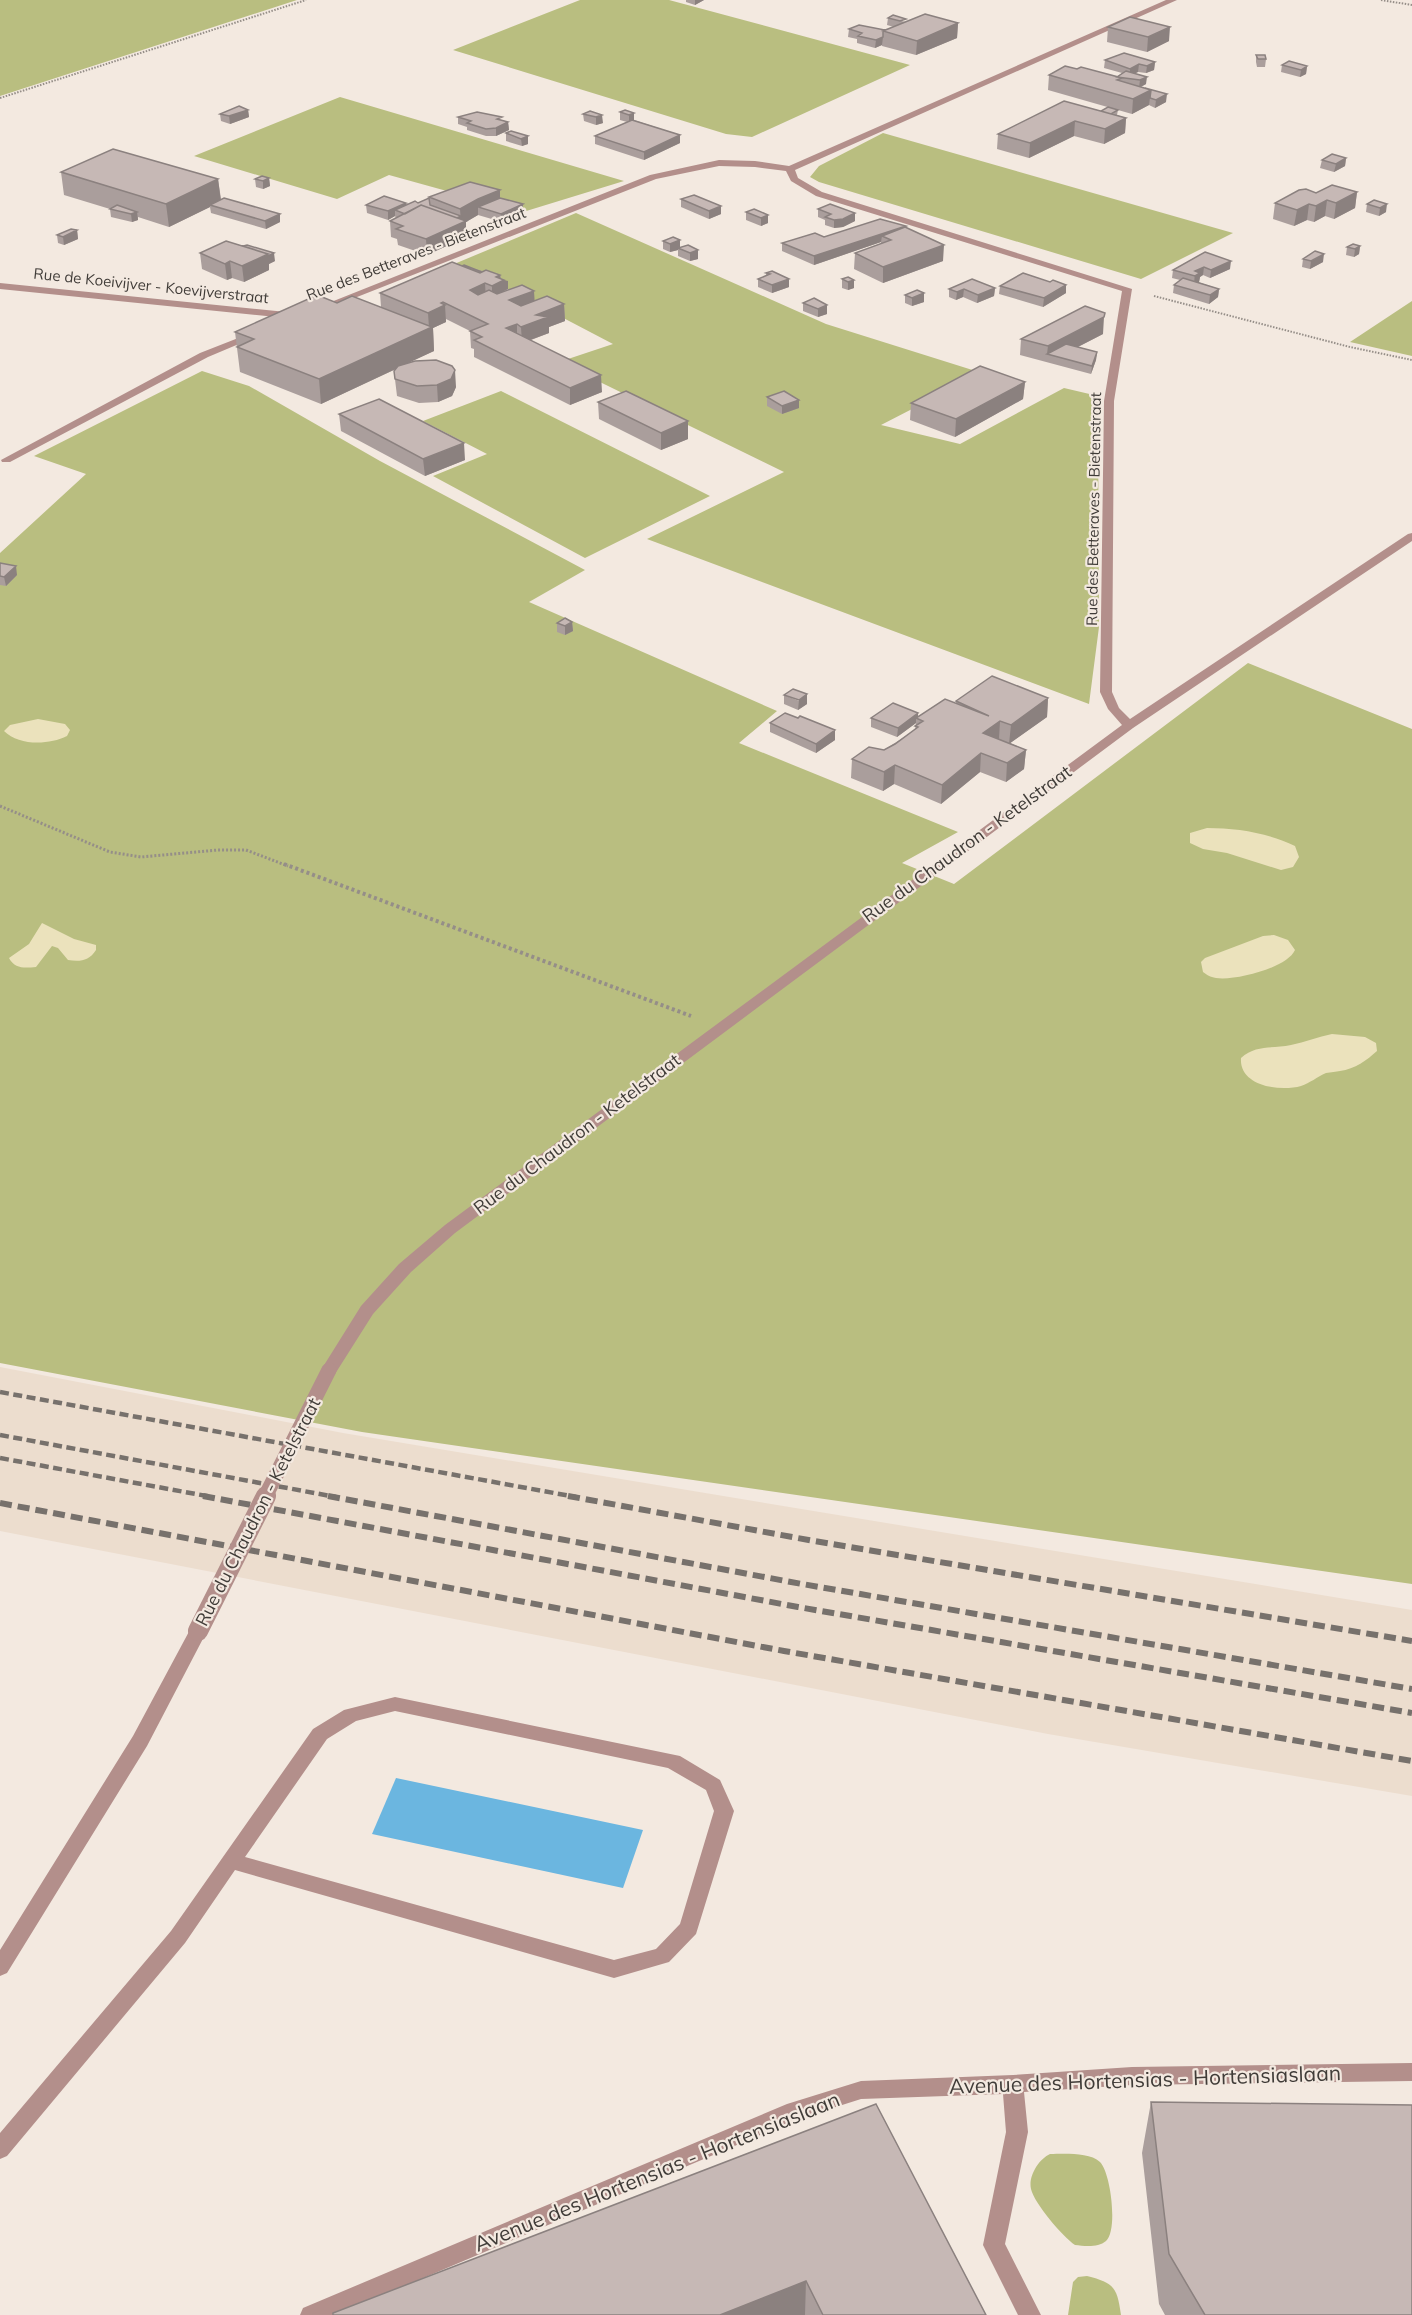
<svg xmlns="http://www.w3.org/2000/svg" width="1412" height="2315" font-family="Mulish,sans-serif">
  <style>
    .built { fill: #ecddce }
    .green { fill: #b9be80 }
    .sand { fill: #ebe2bc }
    .water { fill: #6bb6e0 }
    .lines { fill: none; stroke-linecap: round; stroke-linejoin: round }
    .path-far2 { stroke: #958e88; stroke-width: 2; stroke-dasharray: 1.5 1.5; stroke-linecap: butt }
    .path-far1 { stroke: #958e88; stroke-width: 3; stroke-dasharray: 2 2; stroke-linecap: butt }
    .path { stroke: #958e88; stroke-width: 4; stroke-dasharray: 3 3; stroke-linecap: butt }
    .minor { fill: #b38f8b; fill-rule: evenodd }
    .rail-far1 { stroke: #77716c; stroke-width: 4.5; stroke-dasharray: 9 4.5; stroke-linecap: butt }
    .rail { stroke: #77716c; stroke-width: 6; stroke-dasharray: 12 6; stroke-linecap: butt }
    .minor-bridge-far1 { stroke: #b38f8b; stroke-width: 15 }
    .minor-bridge { stroke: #b38f8b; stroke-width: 20 }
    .wall { fill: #aa9e9c }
    .shaded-wall { fill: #8b817f }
    .building { fill: #c6b8b5; stroke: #8b817f; stroke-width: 1.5 }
    .labels { text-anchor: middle; stroke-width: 4.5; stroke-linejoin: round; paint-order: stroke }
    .far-street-label { font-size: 15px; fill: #403c38; stroke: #f3e9e0 }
    .street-label { font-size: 18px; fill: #403c38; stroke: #f3e9e0 }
    .near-street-label { font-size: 21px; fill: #403c38; stroke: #f3e9e0 }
  </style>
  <rect width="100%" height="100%" fill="#f3e9e0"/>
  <path class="built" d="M0,1367L343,1433L1412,1610V1796L1048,1734L0,1531Z"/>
  <path class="green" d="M0,0H297L0,96Z
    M580,0H669L910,65L752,137L726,134L453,50Z
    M340,97L624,181L523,212L389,175L337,199L194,156Z
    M883,133L1233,233L1141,279L819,182L810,177L819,166Z
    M576,213L826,324L982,373L881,425L960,444L1064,388L1098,396L1099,627L1089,704L647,539L784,472L559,362L613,344L508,289L447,267Z
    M1412,301V356L1350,342Z
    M202,371L249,386L380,461L585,570L529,602L777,711L739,743L958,832L902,863L954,884L1248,663L1412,729V1584L362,1432L0,1363V553L86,474L34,456Z
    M501,391L710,496L585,558L433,476L487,454L423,421Z
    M1050,2154C1064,2154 1089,2152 1100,2162C1111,2173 1118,2231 1106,2241C1098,2248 1084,2246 1075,2245C1063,2237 1034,2203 1031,2189C1028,2176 1039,2159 1050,2154Z
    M1087,2276C1115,2283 1117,2288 1121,2315H1068L1073,2282L1078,2277Z"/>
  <path class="sand" d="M38,719L65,724L70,730L67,736C49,745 19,746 4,731L10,725Z
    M1207,828C1237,828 1268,833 1295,846L1299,857L1293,867L1281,870L1227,853L1203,849L1190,843V833Z
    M42,923L74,939L96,945V950C89,961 80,962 68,960L58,948L52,946L36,967C24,968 15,969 9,958L29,944Z
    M1274,935L1288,940L1295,950C1287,968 1235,981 1216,978C1210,977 1207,975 1203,972L1201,962L1205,958L1263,936Z
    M1332,1034L1365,1037L1376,1043L1377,1051C1367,1060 1355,1069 1340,1071C1336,1072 1331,1072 1326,1073C1317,1077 1310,1083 1301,1086C1280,1092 1239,1086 1241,1058C1256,1044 1273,1049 1291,1045C1305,1042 1318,1037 1332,1034Z"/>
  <path class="water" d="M396,1778L643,1830L623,1888L372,1834Z"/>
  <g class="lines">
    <path class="path-far2" d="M1381,0L1412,5
      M0,98L306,0
      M1154,296L1350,347L1412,360"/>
    <path class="path-far1" d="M0,806L110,852L141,857L218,850H246L288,866"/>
    <path class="path" d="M284,864L691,1016"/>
    <path class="minor" d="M1166,0H1177L795,170L798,178L822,192L1132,289L1114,401L1112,692L1119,708L1130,719L1408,534L1412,533V541L1133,728L455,1233L411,1272L373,1314L335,1374H323L321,1370L361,1306L399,1264L445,1225L1122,725L1108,709L1100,692L1104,401L1122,291L816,196L791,181L786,171L755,167L719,166L656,179L319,312L311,310L650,175L719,160L755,161L789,166Z
      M0,283L296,313L301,316L296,319L0,289Z
      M251,333L260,335L208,357L10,462H2L1,460L200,353Z
      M198,1624L204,1626L207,1631L147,1746L7,1973L0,1976V1950L133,1736L192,1626Z
      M395,1697L680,1756L720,1780L734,1811L696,1934L669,1962L614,1978L235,1870L185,1943L7,2156L0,2159V2133L171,1931L313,1729L344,1710ZM395,1711L668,1768L706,1790L714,1811L680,1924L656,1949L614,1960L245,1857L327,1739L356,1721Z
      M1412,2063V2081L1132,2085L1024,2092L1028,2132L1005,2244L1041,2315H1018L983,2245L1006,2132L1003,2094L861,2099L798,2119L336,2315H300L303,2308L787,2104L861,2081L1013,2075L1132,2067Z"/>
    <path class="rail-far1" d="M0,1392L576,1497
      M0,1435L336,1497
      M0,1458L212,1497"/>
    <path class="rail" d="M203,1496L798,1607L1412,1713
      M328,1496L802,1584L1412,1689
      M568,1496L814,1541L1412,1641
      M0,1503L784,1651L1412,1761"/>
    <path class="minor-bridge-far1" d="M265,1497L329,1370"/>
    <path class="minor-bridge" d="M198,1631L266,1496"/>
  </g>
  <path class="wall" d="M686,0H704L695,5L686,2Z
    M888,18L906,22L958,23L957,38L916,55L882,46V45L875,48L857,43V39L848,37L849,29L885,30L894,27L887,25Z
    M1108,27L1169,41L1147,52L1107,42Z
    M1256,55L1266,59L1265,67H1257L1256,62Z
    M1105,60L1155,62L1154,70L1146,73L1138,72L1135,73L1146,84L1140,87L1166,102L1155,108L1149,105L1132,114L1048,90L1049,75L1077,69L1117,77L1122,73L1104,68Z
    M1282,65L1307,66L1306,74L1300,77L1281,72Z
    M248,110L249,117L230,124L221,121L220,114Z
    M1118,110L1117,115L1126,118L1125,133L1104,144L1074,136L1029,158L997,149L998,134L1101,111Z
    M590,111L603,123L596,125L584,121L583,114Z
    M620,112L634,113V120L680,135V143L644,160L595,144V136L627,122L620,120Z
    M458,117L502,120L508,122L509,130L496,136H486L467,130V127L458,124Z
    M506,133L528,136V144L522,146L506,141Z
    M1346,158L1345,166L1334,172L1320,168L1322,160Z
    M61,172L218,179L221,199L280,222L266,229L211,213L210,207L169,227L138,217V220L132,222L111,217L110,209L64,195Z
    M269,178L270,186L263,189L256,187L255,179Z
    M500,190V198L523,204V212L502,222L478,215L466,222V237L427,255L398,245L397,239L391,237L390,221L396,218L395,216L388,220L367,213L366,205L406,206L418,203L429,198Z
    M1357,192L1355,208L1334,219L1325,216L1314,222L1307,220L1294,226L1273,219L1275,203L1316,193Z
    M681,199L721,214L709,219L681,207Z
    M1374,200L1386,212L1379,216L1366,212L1367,204Z
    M818,209L855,221L843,227L834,228L825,225V220L818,217Z
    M746,212L768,215V223L761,226L746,220Z
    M906,226V228L943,261L883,283L854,269L855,253L881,244V242L814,265L782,251V243Z
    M77,230L78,239L64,245L58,243L57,235Z
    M680,240V247L698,250V259L690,261L678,256V250L670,252L663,249V241Z
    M1360,246L1359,254L1354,257L1346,255L1347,247Z
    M1205,252L1230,269L1210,278L1203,275L1200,277L1199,282H1198L1219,289L1218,297L1209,304L1173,293L1174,285L1180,280L1172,278L1173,270Z
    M200,253L275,261L269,264V270L244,282L232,278L227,280L202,269Z
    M1303,259L1323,262L1310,269L1302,267Z
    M462,266L500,275L501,278L508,289L504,291L535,301L564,304L565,321L549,327V333L531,340L602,392L570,405L474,357V349L471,348L470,331L446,319V322L433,328L434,351L409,362L456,387L452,396L438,402L419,403L397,396L394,371L396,369L321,404L240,372L235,332L337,303L381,307L380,293Z
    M766,273L789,287L772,293L758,287V279L766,276Z
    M842,279L854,280V288L848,290L842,288Z
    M1000,286L1066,293L1043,307L999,294Z
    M995,288L994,296L977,303L963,297L956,300L949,297V289Z
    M924,293V302L912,306L905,303V295Z
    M814,298L827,314L818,317L803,311V303Z
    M1103,334L1078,347L1097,352L1096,360L1091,374L1020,355L1021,339Z
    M1025,382L1023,399L955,437L910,420L911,403Z
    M767,397L799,400V408L782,414L767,406Z
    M598,402L688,421V439L661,450L599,419Z
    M339,414L465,460L425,476L341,431Z
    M0,563L17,575L6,586L0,585Z
    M572,622L573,631L565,635L557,632V623Z
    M784,695L807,704L798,710L784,704Z
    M1048,698L1047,717L1010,743L1026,750L1024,769L1006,782L980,772L941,804L894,784L883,791L851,778L852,759L884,750L915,730L916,723L897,737L871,727V718L918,716L956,703V701Z
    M798,718L835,740L816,753L770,732V723Z
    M1151,2102L1412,2315H1165L1159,2304L1142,2153Z
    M876,2104L986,2315H333Z"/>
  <path class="shaded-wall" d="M695,0H704L695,5Z
    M958,23L957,38L916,55L917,41Z
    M1170,27L1169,41L1147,52L1148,37Z
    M883,37L882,45L875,48L876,40Z
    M1155,62L1154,70L1146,73L1147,66Z
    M1139,64L1138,72L1130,76V69Z
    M1307,66L1306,74L1300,77L1301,70Z
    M1147,77L1146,84L1139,88L1140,80Z
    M1151,90L1149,105L1132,114L1133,99Z
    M1167,94L1166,102L1155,108L1156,100Z
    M248,110L249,117L230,124L229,116Z
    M634,113V120L629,123V115Z
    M602,115L603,123L596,125V117Z
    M1126,118L1125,133L1104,144L1105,129Z
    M1075,121L1074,136L1029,158L1030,143Z
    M508,122L509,130L496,136V128Z
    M680,135V143L644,160V152Z
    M528,136V144L522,146L521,139Z
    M1346,158L1345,166L1334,172L1336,164Z
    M269,178L270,186L263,189V181Z
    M218,179L221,202L210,205V207L169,227L166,204Z
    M500,190V206L478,207V215L466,222V237L427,255L426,239L448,222L461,216V223L460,209L478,199Z
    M1357,192L1355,208L1334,219L1336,203Z
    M1327,200L1325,216L1314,222L1316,206Z
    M406,203V211L395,210V216L388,220V211Z
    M523,204V212L502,222L501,214Z
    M1309,204L1307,220L1294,226L1297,210Z
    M1387,204L1386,212L1379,216L1380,208Z
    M721,206V214L709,219V211Z
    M137,212L138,220L132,222L131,214Z
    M855,213V221L843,227L834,228V220Z
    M280,214V222L266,229L265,221Z
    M768,215V223L761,226V218Z
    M906,226V234L882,236L881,242L814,265V256Z
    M77,230L78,239L64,245L63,237Z
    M680,240V249L678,248V250L670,252V244Z
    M944,245L943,261L883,283V267Z
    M1360,246L1359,254L1354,257L1355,249Z
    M698,250V259L690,261V253Z
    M274,253L275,261L269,264V270L244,282L242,266L268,254Z
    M1324,254L1323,262L1310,269L1311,261Z
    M230,261L232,278L227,280L225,264Z
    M1231,261L1230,269L1210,278L1211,270Z
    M1204,267L1203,275L1200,277L1199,282L1194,285L1195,271Z
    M500,275L501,282L504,280L508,281V289L504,291L492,302V286L496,277Z
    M789,279V287L772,293V285Z
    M854,280V288L848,290V282Z
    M485,283L486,300L470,290Z
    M1066,285V293L1043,307L1044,298Z
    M995,288L994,296L977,303L978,295Z
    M964,289L963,297L956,300L957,292Z
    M1219,289L1218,297L1209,304L1210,295Z
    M534,291L535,307L510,316L509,300Z
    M924,293V302L912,306V298Z
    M443,302V306L445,305L446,322L433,328L434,351L321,404L319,379L429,328L428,313Z
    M564,304L565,321L549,327V333L522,343L521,327L536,315Z
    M827,305V314L818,317V309Z
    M1104,317L1103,334L1058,357L1047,354L1048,346Z
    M517,324V341L506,328Z
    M1097,352L1096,360L1091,374L1092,366Z
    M455,370L456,387L452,396L438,402L437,385Z
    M601,375L602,392L570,405V388Z
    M1025,382L1023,399L955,437L956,419Z
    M799,400V408L782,414V406Z
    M688,421V439L661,450V433Z
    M464,443L465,460L425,476L423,459Z
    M16,566L17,575L6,586L4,577Z
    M572,622L573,631L565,635V626Z
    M807,694V704L798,710L799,700Z
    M1048,698L1047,717L1009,744L1011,725Z
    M918,713V718H916V723L897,737L898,728Z
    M1000,721L999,739L983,733Z
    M835,730V740L816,753V744Z
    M1026,750L1024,769L1006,782L1007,763Z
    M981,753L980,772L941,804L942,785Z
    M895,765L894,784L883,791L884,772Z
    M806,2281L805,2315H720Z"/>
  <path class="building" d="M925,14L958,23L917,41L883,31Z
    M893,15L906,19L900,21L888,18Z
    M1130,17L1170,27L1148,37L1108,27Z
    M859,25L885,30L883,31V37L876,40L858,36L862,33L849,29Z
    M1124,53L1155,62L1147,66L1139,64L1130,69L1105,60Z
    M1256,55H1265L1266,59H1258Z
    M1289,61L1307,66L1301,70L1282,65Z
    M1065,66L1077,69L1081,67L1122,78L1117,80L1151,90L1133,99L1049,75Z
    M1126,71L1147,77L1140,80L1117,77Z
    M1145,88L1167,94L1156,100L1150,98L1151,90Z
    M1064,101L1126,118L1105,129L1075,121L1030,143L998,134Z
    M239,106L248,110L229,116L220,114Z
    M1108,107L1118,110L1111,114L1101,111Z
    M625,110L634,113L629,115L620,112Z
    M590,111L602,115L596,117L583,114Z
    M477,112L502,117L497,119L508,122L496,128L486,129L467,123L471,121L458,117Z
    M632,120L680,135L644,152L595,136Z
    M511,131L528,136L521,139L506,133Z
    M113,149L218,179L166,204L61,172Z
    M1332,154L1346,158L1336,164L1322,160Z
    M262,176L269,178L263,181L255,179Z
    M470,182L500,190L478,199L460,209L429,197Z
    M1332,185L1357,192L1336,203L1327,200L1316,206L1309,204L1297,210L1275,203L1299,190L1306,189L1316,193Z
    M694,195L721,206L709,211L681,199Z
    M384,196L406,203L388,211L366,205Z
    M224,198L280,214L265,221L210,205Z
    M429,198L430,205L461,216L457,218L421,205L405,214L395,210L415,201L418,203Z
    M500,198L523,204L501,214L478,207Z
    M1374,200L1387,204L1380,208L1367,204Z
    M830,204L855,213L843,219L834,220L825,217L831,214L818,209Z
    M117,205L137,212L131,214L110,209Z
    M421,205L466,221L426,239L396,229L403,226L390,221Z
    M754,209L768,215L761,218L746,212Z
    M880,219L906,226L814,256L782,243L815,233L824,237Z
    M905,227L944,245L883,267L855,253L891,240L882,236Z
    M71,229L77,230L63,237L57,235Z
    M673,237L680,240L670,244L663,241Z
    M226,241L268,254L242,266L230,261L225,264L200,253Z
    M1353,244L1360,246L1355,249L1347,247Z
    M247,245L274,253L268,256V254L243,246Z
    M688,245L698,250L690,253L678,248Z
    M1315,251L1324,254L1311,261L1303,259Z
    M1205,252L1231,261L1211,270L1204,267L1195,271L1200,273L1195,276L1173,270Z
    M452,262L480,273L486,270L500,275L496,277L504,280L492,286L485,283L470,290L478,295L489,290L497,294L522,285L534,291L509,300L521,306L547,296L564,304L536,315L548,317L521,327L517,324L506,328L601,375L570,388L474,340L482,337L470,331L488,324L443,302L441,303L445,305L428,313L380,293Z
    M464,265L482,272L480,273L462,266Z
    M772,271L789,279L772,285L758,279L770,274L766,273Z
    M1023,273L1050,282L1053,280L1066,285L1044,298L1000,286Z
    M848,277L854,280L848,282L842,279Z
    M1183,278L1219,289L1210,295L1174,285Z
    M972,279L995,288L978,295L964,289L957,292L949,289Z
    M917,290L924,293L912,298L905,295Z
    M317,295L337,303L352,296L432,327L319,379L237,347L254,339L235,332Z
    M814,298L827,305L818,309L803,303Z
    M1085,306L1105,313L1104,317L1048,346L1021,339Z
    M1066,344L1097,352L1092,366L1047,354Z
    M436,360L452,366L455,370L451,379L437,385L417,386L395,379L394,371L398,366L415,361Z
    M980,366L1025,382L956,419L911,403Z
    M626,391L688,421L661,433L598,402Z
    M784,391L799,400L782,406L767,397Z
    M379,399L464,443L423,459L339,414Z
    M0,563L16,566L4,577L0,576Z
    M565,618L572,622L565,626L557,623Z
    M992,676L1048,698L1011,725L1000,721L983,733L1026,750L1007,763L981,753L942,785L895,765L884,772L852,759L869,747L884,750L895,744L918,727L915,726L923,721L916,718L945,699L989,716L956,701Z
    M793,689L807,694L799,700L784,695Z
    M893,703L918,713L898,728L871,718Z
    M785,713L798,718L800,716L835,730L816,744L770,723Z
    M1151,2102L1412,2105V2315H1205L1169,2254Z
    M876,2104L986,2315H823L806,2281L720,2315H333V2313Z"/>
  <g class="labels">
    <g class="far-street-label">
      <text transform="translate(416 254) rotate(-21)" y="5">Rue des Betteraves - Bietenstraat</text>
      <text transform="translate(151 286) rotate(6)" y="5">Rue de Koeivijver - Koevijverstraat</text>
      <text transform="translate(1094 509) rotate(-89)" y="5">Rue des Betteraves - Bietenstraat</text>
    </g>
    <g class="street-label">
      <text transform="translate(967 844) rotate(-36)" y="6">Rue du Chaudron - Ketelstraat</text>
      <text transform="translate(577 1134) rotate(-37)" y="6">Rue du Chaudron - Ketelstraat</text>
      <text transform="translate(258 1512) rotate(-63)" y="6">Rue du Chaudron - Ketelstraat</text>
    </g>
    <g class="near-street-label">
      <text transform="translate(1145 2080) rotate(-2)" y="7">Avenue des Hortensias - Hortensiaslaan</text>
      <text transform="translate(657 2172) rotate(-22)" y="7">Avenue des Hortensias - Hortensiaslaan</text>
    </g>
  </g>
</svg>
